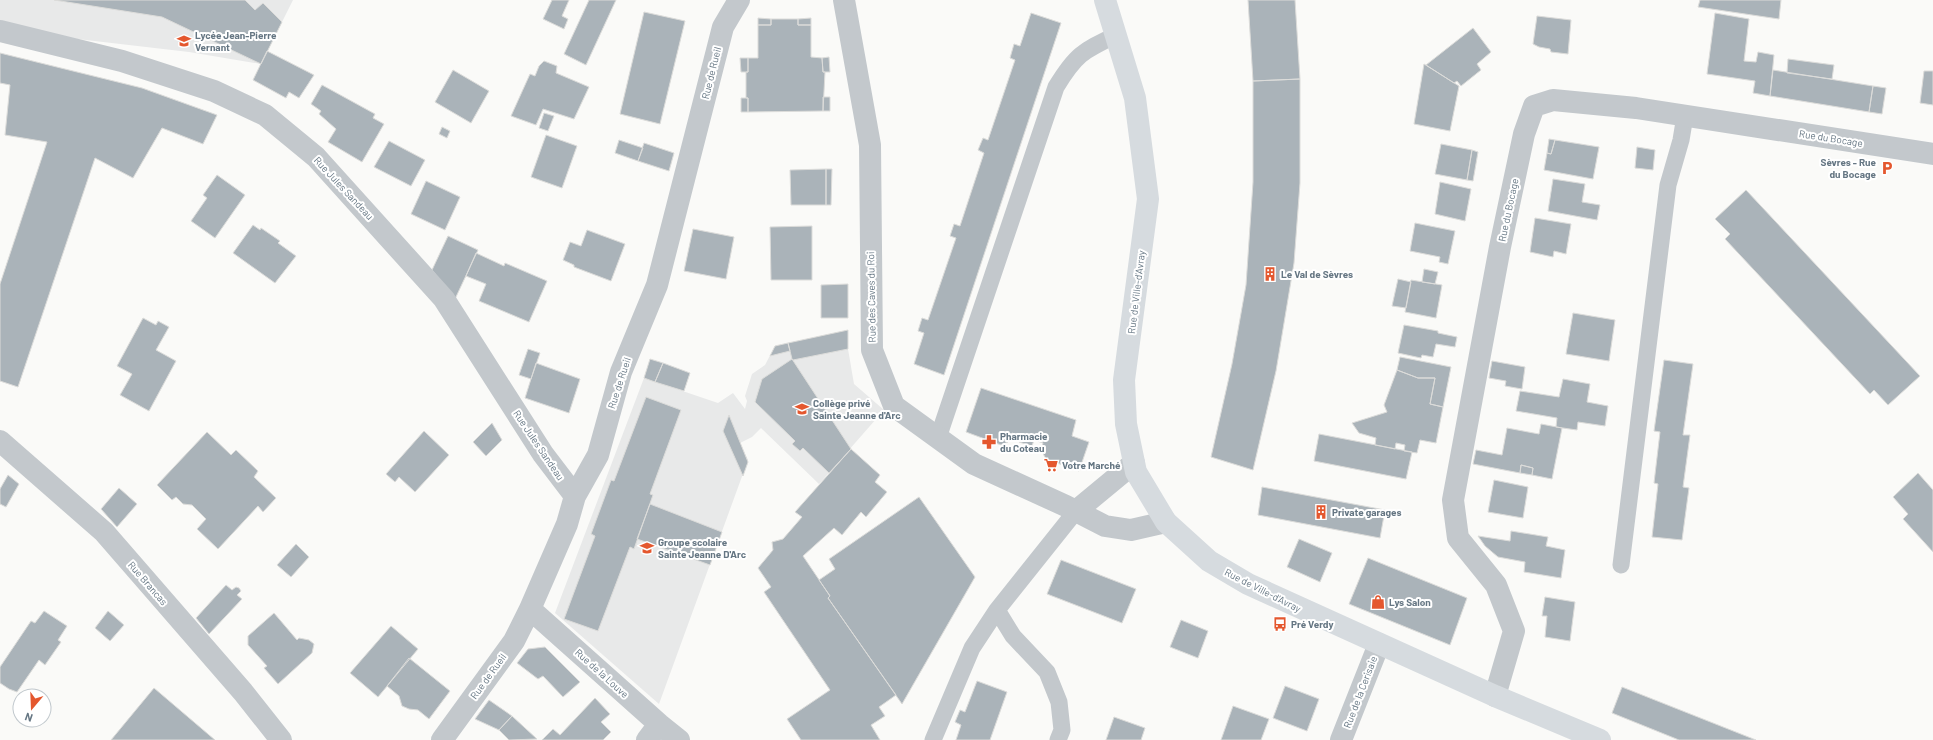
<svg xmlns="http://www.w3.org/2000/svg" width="1933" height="740" font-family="Barlow,sans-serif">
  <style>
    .built { fill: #e8e9e9 }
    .building { fill: #aab3b9; stroke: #dcdcda }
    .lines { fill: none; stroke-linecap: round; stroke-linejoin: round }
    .service { stroke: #c3c8cc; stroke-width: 17 }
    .minor { stroke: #c3c8cc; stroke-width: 22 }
    .secondary { stroke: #d6dbdf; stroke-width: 22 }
    .labels { text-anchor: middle; stroke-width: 4; stroke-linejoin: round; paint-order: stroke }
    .poi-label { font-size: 10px; font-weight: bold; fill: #657683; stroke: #fff; text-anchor: start }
    .street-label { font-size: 10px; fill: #657683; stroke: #fff }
  </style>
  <rect width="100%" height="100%" fill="#fafaf8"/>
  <path class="built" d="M0,0H293L261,64L189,52L0,30Z
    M848,330V349L854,384L884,410L819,484L761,428L752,437L740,443L748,460L659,704L555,613L644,378L718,403L733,393L745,409L747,401L745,396L752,374L765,365L775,346Z"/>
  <path class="building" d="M54,0H245L255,10L263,3L282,22L261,64L162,17Z
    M552,0H569L562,16L568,19L564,29L543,19Z
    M589,0H616L586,65L564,54Z
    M1248,0H1295L1300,79L1253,81Z
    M1700,0H1781L1779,19L1698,7Z
    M644,12L685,21L660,124L620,114Z
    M1031,13L1061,23L944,375L914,364L924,333L918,331L922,318L928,320L956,238L950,236L954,224L960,226L984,153L978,150L983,138L988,140L1015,60L1010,58L1014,44L1020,46Z
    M1715,13L1749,19L1744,61L1756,62L1758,52L1774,55L1770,96L1753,93L1755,81L1707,74Z
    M1537,16L1571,20L1568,54L1551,52L1550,49L1539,47L1533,44Z
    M758,18L771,19V25H758Z
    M811,18V25H798V19Z
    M771,19H798V25H811V57L822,58L823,72H825L823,111L748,112V98H746V72H748V58H758V25H771Z
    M1473,28L1491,52L1477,64L1481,70L1461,86L1457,81L1454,83L1426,65Z
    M267,51L314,75L299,98L289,92L286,98L253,80Z
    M0,53L142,88L217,115L203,144L162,128L133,178L95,158L18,387L0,381V284L47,142L5,135L10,85L0,83Z
    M829,57L830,72H823L822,58Z
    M740,58H748V72H741Z
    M1788,59L1834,65L1832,79L1787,73Z
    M544,61L557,66L556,73L589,87L574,119L543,109L536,125L511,116L530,74L535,76L539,66Z
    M1424,64L1459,86L1450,131L1414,124Z
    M453,70L489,91L471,123L435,102Z
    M1773,70L1873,86L1869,112L1770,96Z
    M1924,71H1933V105L1920,103Z
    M1300,79V183L1294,263L1276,371L1253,470L1211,457L1232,364L1246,285L1253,182V81Z
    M322,85L375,114L373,118L384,124L362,162L328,142L336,129L319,114L321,111L311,104Z
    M1873,86L1886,88L1882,114L1869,112Z
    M823,97H830V111H823Z
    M741,98H748V112H741Z
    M544,113L554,116L548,131L539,128Z
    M442,127L450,131L447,138L439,134Z
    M546,135L577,146L562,188L531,177Z
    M1549,139L1555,140L1551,154L1547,153Z
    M619,140L643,148L638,161L615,153Z
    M1555,140L1599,147L1593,179L1544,170L1547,153L1551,154Z
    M389,141L425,160L411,186L374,167Z
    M644,143L674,153L669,171L638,161Z
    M1441,144L1472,150L1467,180L1435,174Z
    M1637,147L1655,150L1653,170L1635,168Z
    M1472,150L1478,152L1473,181L1467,180Z
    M826,169H832L831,205H826Z
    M826,169V205H791L790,170Z
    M217,175L245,195L215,238L191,221L207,198L203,195Z
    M1553,179L1585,184L1582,202L1600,205L1597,220L1548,211Z
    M426,181L460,197L445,230L411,214Z
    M1440,182L1471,189L1465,221L1435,214Z
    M1746,190L1920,376L1888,405L1874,390L1870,394L1725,239L1730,234L1715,219Z
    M1535,218L1571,224L1566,254L1554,251L1553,257L1530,252Z
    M1415,223L1455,231L1448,264L1439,262L1440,257L1410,251Z
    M253,225L260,230L261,228L280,241L278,243L296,256L275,283L233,253Z
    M812,226V280H771L770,227Z
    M693,229L734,237L726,279L684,271Z
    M587,230L625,244L611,281L574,267V265L563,260L570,242L581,246Z
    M448,236L478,250L455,299L432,270Z
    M476,253L504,266L505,263L547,281L529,322L479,301L486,284L466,276Z
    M1424,269L1438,272L1435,284L1422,282Z
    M1398,279L1411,282L1406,308L1392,306Z
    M1411,280L1442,285L1436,318L1405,312Z
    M848,284V318H821V285Z
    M1573,313L1615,320L1609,361L1566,354Z
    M143,318L156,325L158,321L169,327L156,350L176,361L149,411L120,395L132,374L117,366Z
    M1404,325L1438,331V333L1457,337L1455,347L1436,344L1433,357L1422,355L1421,358L1398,353Z
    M848,330V349L793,360L792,359L788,343Z
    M788,343L790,351L770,356L775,346Z
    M528,349L540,353L531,379L519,375Z
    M1400,357L1451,367L1443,407L1430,404L1435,378H1418L1397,370Z
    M650,359L663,363L655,382L644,378Z
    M792,359L851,449L829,473L803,448L800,451L792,444L795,441L755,402L762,379Z
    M1664,360L1693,364L1683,435H1690L1683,487L1689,488L1682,540L1652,537L1658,484L1654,483L1660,432L1654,431Z
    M1492,361L1525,367L1522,389L1505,386L1506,381L1489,378Z
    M536,363L580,379L569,413L525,398Z
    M663,363L690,373L684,391L655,382Z
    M1397,370L1418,378H1435L1430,404L1443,407L1436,443L1420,440L1417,453L1404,451L1405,445L1396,443L1395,449L1375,445L1376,438L1359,433L1352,423L1387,412L1384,405Z
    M1563,379L1590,384L1587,402L1608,406L1605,426L1578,422L1577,430L1556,427L1557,418L1516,411L1520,391L1559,397Z
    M981,388L1076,420L1072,436L1089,442L1079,471L1046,459L1041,450L1043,443L1034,440L1032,446L1019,442L1021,436L1012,433L1008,442L1001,445L966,432Z
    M646,397L681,410L650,494L653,495L634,549L630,547L598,631L564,619L595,536L591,534L611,480L614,481Z
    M729,415L748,462L743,476L723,431Z
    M492,423L502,440L486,456L473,442Z
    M1541,424L1562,428L1552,479L1532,475L1533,468L1521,465L1520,473L1473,464L1476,450L1502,455L1507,428L1539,434Z
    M424,431L449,455L415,492L399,477L395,482L386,474Z
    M207,432L231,455L236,450L258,471L254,477L276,498L263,512L258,506L218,549L197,529L206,519L192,505L183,504L176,497L172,500L157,485Z
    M1319,434L1412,452L1406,479L1314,461Z
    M851,449L880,475L875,482L887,492L866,517L861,512L842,535L834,528L803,556L830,596L828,598L896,695L879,707L885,716L871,725L880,740H801L787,719L830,690L764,592L771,587L758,568L773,550L772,542L783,539L802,517L795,512Z
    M1521,465L1533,468L1532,475L1520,473Z
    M1918,473L1933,490V552L1903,519L1908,514L1893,497Z
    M8,475L19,484L6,507L0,504V489Z
    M1494,480L1528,487L1523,518L1488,512Z
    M1262,487L1385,510L1380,538L1258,515Z
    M119,488L137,504L117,527L101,509Z
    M919,497L975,577L902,704L828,598L830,596L819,580L835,569L829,559Z
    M650,504L722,532L710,565L637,539Z
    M1511,531L1548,537L1546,546L1565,550L1561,578L1524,572L1525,562L1498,557L1485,546L1478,536L1510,541Z
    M1299,539L1332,553L1320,582L1287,567Z
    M296,544L309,557L291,577L277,565Z
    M1368,558L1467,598L1450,645L1349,604Z
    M1061,560L1136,589L1122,623L1047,594Z
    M226,585L232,590L236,587L239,588L241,591L237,595L242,599L209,634L196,618Z
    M1545,597L1575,602L1570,641L1545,637L1547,616H1542Z
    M44,611L67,626L58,640L61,642L45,665L39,660L17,692L9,689L0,683V667L31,621L35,623Z
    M108,611L124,625L110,641L95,628Z
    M274,613L297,640L299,638L309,640L314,644L312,653L278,684L264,668L267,666L248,645V636Z
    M1181,620L1208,631L1198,658L1170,647Z
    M391,626L418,649L378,697L350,673Z
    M545,647L580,682L563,697L543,676L538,679L517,663L528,649Z
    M409,658L450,691L429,719L418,710L409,709L402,706L399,696L387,686Z
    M977,681L1007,692L990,740H956L961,725L955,722L960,710L965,712Z
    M1285,686L1319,699L1307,731L1273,718Z
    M1622,687L1756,740H1679L1612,713Z
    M154,688L215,740H111Z
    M595,698L610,714L601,722L611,732L603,740H542L553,729L560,735Z
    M489,700L512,716L499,730L475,719Z
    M1233,706L1269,719L1261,740H1221Z
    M512,716L537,739L509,740L499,730Z
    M1114,717L1145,728L1141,740H1106Z"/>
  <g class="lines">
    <path class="service" d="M938,438L1056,87C1076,54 1083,51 1116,35
      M1621,565L1668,185L1681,140L1685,116
      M997,610L1013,636L1047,672L1059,702L1062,730L1058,740
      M933,740L972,648L997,610L1076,511"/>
    <path class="minor" d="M844,0L870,145L872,350L894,406L974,464L1066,506L1105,526L1131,530L1166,522
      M0,31L122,61L214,91L265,115L316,157L444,299L543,454L575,496
      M0,441L104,532L243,692L281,740
      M1076,511L1134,463
      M530,609L659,724L647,740
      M1495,696L1514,631L1496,585L1458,538L1453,500L1500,247L1524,134L1534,106L1553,100L1636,108L1933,154
      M659,724L679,740
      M442,740L514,641L530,609L567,524L575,496L598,455L621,372L657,285L723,27L739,0
      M1341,740L1379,644"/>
    <path class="secondary" d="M1105,0L1135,98L1148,199L1124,380L1126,424L1136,472L1166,522L1209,561L1248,584L1495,696L1600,740"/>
  </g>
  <defs>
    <symbol id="school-bare" viewBox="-9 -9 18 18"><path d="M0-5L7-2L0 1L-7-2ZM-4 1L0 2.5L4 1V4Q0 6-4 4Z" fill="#e4572e" stroke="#fff" stroke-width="2.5" paint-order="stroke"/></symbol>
    <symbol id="parking-bare" viewBox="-9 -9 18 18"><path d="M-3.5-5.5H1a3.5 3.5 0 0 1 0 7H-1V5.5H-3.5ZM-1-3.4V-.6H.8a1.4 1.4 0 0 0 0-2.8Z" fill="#e4572e" stroke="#fff" stroke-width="2.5" paint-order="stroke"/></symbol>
    <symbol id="building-bare" viewBox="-9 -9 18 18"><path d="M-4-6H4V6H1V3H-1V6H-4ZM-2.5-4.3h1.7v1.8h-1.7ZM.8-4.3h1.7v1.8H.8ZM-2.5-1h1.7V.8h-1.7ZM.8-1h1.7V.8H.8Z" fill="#e4572e" stroke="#fff" stroke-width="2.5" paint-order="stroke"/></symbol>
    <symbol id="pharmacy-bare" viewBox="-9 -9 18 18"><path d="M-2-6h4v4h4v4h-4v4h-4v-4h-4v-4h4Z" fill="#e4572e" stroke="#fff" stroke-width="2.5" paint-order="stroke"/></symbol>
    <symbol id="supermarket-bare" viewBox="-9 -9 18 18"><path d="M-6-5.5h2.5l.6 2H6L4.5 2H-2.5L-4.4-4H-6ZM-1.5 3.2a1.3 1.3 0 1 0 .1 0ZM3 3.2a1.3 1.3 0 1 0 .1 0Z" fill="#e4572e" stroke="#fff" stroke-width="2.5" paint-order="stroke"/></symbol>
    <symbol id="shop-bare" viewBox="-9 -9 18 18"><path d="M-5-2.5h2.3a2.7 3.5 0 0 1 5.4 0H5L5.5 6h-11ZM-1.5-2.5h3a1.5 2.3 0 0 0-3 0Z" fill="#e4572e" stroke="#fff" stroke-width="2.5" paint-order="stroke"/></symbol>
    <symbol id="bus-bare" viewBox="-9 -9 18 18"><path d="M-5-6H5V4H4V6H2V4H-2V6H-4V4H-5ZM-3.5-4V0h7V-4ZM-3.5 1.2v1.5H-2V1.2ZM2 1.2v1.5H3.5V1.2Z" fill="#e4572e" stroke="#fff" stroke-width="2.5" paint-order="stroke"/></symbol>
  </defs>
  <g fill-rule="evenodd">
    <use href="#school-bare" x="174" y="31" width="20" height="20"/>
    <use href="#parking-bare" x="1877" y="158" width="20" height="20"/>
    <use href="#building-bare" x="1260" y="264" width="20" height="20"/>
    <use href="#school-bare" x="792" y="399" width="20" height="20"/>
    <use href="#pharmacy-bare" x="979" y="432" width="20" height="20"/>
    <use href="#supermarket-bare" x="1041" y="455" width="20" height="20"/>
    <use href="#building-bare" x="1311" y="502" width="20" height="20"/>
    <use href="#school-bare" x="637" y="538" width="20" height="20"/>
    <use href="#shop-bare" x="1368" y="592" width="20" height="20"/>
    <use href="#bus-bare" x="1270" y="614" width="20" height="20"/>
  </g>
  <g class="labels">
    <g class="poi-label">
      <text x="195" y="39">Lycée Jean-Pierre<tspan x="195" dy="12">Vernant</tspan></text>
      <text x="1876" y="166" text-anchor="end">Sèvres - Rue<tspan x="1876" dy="12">du Bocage</tspan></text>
      <text x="1281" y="278">Le Val de Sèvres</text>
      <text x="813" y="407">Collège privé<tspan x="813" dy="12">Sainte Jeanne d'Arc</tspan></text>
      <text x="1000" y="440">Pharmacie<tspan x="1000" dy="12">du Coteau</tspan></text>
      <text x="1062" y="469">Votre Marché</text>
      <text x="1332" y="516">Private garages</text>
      <text x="658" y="546">Groupe scolaire<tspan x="658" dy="12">Sainte Jeanne D'Arc</tspan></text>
      <text x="1389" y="606">Lys Salon</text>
      <text x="1291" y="628">Pré Verdy</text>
    </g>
    <g class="street-label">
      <text transform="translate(711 73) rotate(-76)" y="4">Rue de Rueil</text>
      <text transform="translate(1831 138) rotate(9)" y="4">Rue du Bocage</text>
      <text transform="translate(344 188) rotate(47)" y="4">Rue Jules Sandeau</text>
      <text transform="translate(1508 210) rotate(-78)" y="4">Rue du Bocage</text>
      <text transform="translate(1136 292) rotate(-83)" y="4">Rue de Ville-d'Avray</text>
      <text transform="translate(871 297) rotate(-91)" y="4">Rue des Caves du Roi</text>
      <text transform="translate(619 383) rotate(-72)" y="4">Rue de Rueil</text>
      <text transform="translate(539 445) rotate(56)" y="4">Rue Jules Sandeau</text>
      <text transform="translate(148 583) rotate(49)" y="4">Rue Brancas</text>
      <text transform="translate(1263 590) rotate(27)" y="4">Rue de Ville-d'Avray</text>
      <text transform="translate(602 673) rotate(42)" y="4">Rue de la Louve</text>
      <text transform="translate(488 676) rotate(-54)" y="4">Rue de Rueil</text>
      <text transform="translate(1360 692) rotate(-69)" y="4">Rue de la Cerisaie</text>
    </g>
  </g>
  <g transform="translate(32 708) rotate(199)"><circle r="19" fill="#ffffff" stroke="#c1c8cd"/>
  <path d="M0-3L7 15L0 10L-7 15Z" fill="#e4572e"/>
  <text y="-6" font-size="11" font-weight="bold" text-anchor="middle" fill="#657683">N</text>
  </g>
</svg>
